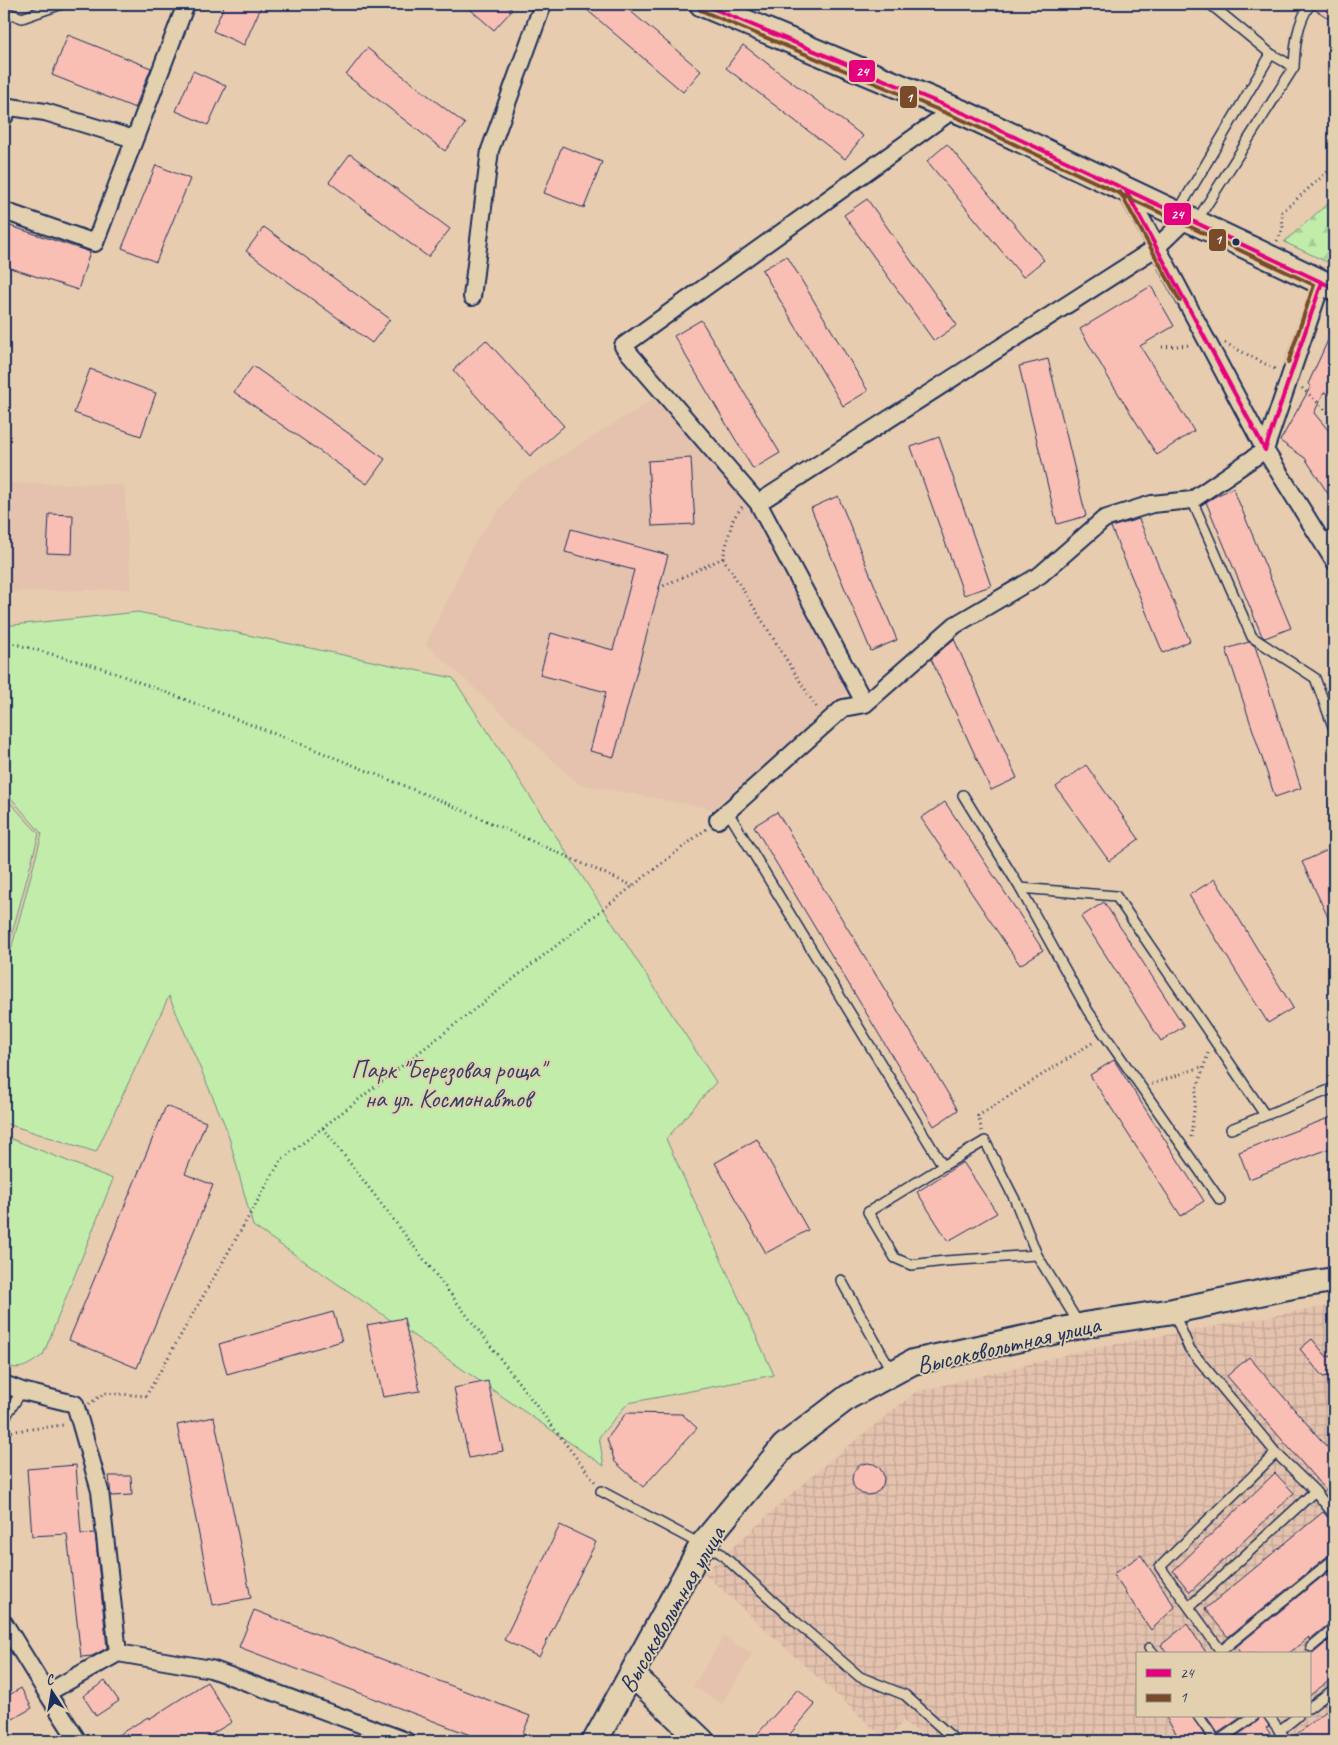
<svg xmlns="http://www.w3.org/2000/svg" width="1338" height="1745" font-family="Caveat,sans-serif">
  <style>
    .built { fill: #e4c2ad }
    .industrial { fill: url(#industrial-grid); fill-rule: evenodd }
    .forest { fill: url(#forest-firs); stroke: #6e8e84 }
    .park { fill: #c2eca9; stroke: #6e8e84 }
    .building { fill: #f9beb4; stroke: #1b2f5e }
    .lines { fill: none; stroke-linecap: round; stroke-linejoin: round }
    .lane-casing { stroke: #1b2f5e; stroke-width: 12 }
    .street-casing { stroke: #1b2f5e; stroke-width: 20 }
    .secondary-casing { stroke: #1b2f5e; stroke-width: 28 }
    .path { stroke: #1b2f5e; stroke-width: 3; stroke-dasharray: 1 4; stroke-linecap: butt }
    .lane { stroke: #e3d0ae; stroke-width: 9 }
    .street { stroke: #e3d0ae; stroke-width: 16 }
    .secondary { stroke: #e3d0ae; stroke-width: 24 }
    .bus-1-casing { stroke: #e3d0ae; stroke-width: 8 }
    .bus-2-casing { stroke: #e3d0ae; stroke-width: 8 }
    .bus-1 { stroke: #e5007d; stroke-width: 4 }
    .bus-2 { stroke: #7a4b2a; stroke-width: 4 }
    .bus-dot { fill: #1b2f5e; stroke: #e3d0ae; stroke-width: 2 }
    .labels { text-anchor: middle; stroke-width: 4; stroke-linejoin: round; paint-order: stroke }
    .park-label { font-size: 25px; fill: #2c4266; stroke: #e3d0ae }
    .street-label { font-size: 25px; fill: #1b2f5e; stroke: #e3d0ae }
    .line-badge { stroke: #e3d0ae; stroke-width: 2 }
    .badge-label { font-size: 14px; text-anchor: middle; font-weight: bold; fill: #fff }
  </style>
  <defs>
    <pattern id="industrial-grid" width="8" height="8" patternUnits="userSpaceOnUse" patternTransform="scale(1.25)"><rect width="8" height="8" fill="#e4c2ad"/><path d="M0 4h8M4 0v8" fill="none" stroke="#c3a797"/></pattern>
    <pattern id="forest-firs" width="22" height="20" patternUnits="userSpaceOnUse" patternTransform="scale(1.25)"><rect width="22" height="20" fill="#c2eca9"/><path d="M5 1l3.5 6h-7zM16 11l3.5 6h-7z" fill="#a6cb94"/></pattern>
  </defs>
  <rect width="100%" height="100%" fill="#e7ccaf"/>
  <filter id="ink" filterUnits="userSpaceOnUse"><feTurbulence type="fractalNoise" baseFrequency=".02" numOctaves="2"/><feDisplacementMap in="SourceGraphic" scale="10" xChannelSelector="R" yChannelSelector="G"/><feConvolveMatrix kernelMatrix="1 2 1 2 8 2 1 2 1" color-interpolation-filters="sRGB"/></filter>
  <g filter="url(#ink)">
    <path class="built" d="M657,397L748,500L848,690L714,809L579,784L426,644L474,544L519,483Z
      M4,483L124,485L131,589L4,592Z
      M724,1637L752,1654L722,1704L693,1686Z"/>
    <path class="industrial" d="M1334,1305V1741H931L903,1721L887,1741L704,1573L816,1472L916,1392L1094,1348ZM1137,1654H1309V1716H1137Z"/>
    <path class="forest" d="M1334,198V265L1284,242Z"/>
    <path class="park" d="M138,612L453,678L716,1082L666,1139L774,1375L628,1403L599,1437L604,1466L253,1226L227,1130L169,996L96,1152L4,1123V976L42,834L4,790V626Z
      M4,796L39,834L4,963Z
      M4,1136L113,1179L43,1355C28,1365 22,1372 4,1365Z"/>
    <path class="building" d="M225,4H253L261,7L244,45L213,31Z
      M464,4H505L512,10L494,30Z
      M580,4H622L701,71L683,92Z
      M1316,4H1334V11L1330,19L1314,9Z
      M68,35L151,68L135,108L52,75Z
      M743,45L863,136L845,159L726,68Z
      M367,48L465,124L445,151L346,75Z
      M193,71L226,86L208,125L176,111Z
      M947,144L1044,260L1023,277L927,161Z
      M562,146L602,162L584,208L544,193Z
      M350,154L450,229L428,257L329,182Z
      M156,165L190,179L156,262L122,248Z
      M867,199L957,325L934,341L844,215Z
      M4,224L90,252L78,290L4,266Z
      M264,227L390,319L372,343L246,251Z
      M787,256L868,391L843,406L762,270Z
      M1151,286L1174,326L1140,346L1194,431L1157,455L1111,382L1080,329Z
      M701,320L780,453L753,469L674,336Z
      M1334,327V396L1324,392L1314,413L1334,437V503L1305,458L1280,441L1311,386L1308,384Z
      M486,340L564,426L530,456L453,370Z
      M1048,359L1086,516L1057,524L1019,366Z
      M253,366L385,459L367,484L234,392Z
      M90,369L156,393L141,436L74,413Z
      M939,437L991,586L964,595L911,447Z
      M691,458L695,524L652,526L648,461Z
      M1233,488L1291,628L1265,638L1262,636L1206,502L1216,496Z
      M838,496L897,640L871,651L811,508Z
      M49,514L73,515L72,554L47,553Z
      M1139,519L1190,641L1163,653L1111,527Z
      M571,529L668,555L614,757L590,751L606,692L540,675L551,633L613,650L634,570L565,552Z
      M954,639L1017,778L991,790L931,659Z
      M1249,642L1255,646L1301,788L1275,797L1226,649Z
      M1086,765L1139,839L1109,861L1056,787Z
      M945,802L1043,950L1020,965L921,818Z
      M777,812L958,1110L934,1126L754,826Z
      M1328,850L1334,863V930L1302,862Z
      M1215,879L1293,1008L1268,1023L1189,895Z
      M1104,902L1184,1026L1161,1041L1081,917Z
      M1114,1060L1204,1201L1181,1216L1090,1075Z
      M166,1106L206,1122L185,1174L213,1185L137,1368L69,1340Z
      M1334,1116V1147L1249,1179L1239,1152Z
      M757,1139L808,1230L766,1253L715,1163Z
      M963,1162L997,1213L948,1241L917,1192Z
      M333,1312L342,1341L227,1374L219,1344Z
      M404,1318L420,1391L383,1397L367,1325Z
      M1312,1339L1327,1357L1334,1356V1375L1323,1377L1300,1349Z
      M1249,1357L1334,1455V1500L1227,1376Z
      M488,1381L503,1451L469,1458L454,1388Z
      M626,1413L682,1414L697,1428L643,1487L615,1462L607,1439Z
      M214,1417L251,1598L213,1605L177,1425Z
      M852 1479a16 16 0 1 1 32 0a16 16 0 1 1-32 0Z
      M76,1465L81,1534L95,1533L107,1648L92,1656L81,1657L67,1534L32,1536L27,1469Z
      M1275,1473L1294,1493L1190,1592L1173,1571Z
      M109,1476H131L132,1495L111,1496Z
      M1323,1512L1329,1519L1334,1521V1553L1330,1554L1228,1637L1205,1609Z
      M560,1525L596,1542L539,1657L504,1640Z
      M1141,1555L1175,1607L1151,1630L1113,1574Z
      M1334,1567V1622L1330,1623L1309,1640V1637L1288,1654H1241L1236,1647Z
      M254,1610L530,1716L520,1741H486L239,1647Z
      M1187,1624L1207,1654H1167L1161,1645Z
      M1334,1636V1677L1309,1696V1653L1315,1652Z
      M105,1681L119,1701L96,1716L83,1696Z
      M207,1682L232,1722L200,1741H108L148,1717L149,1719Z
      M21,1688L32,1708L4,1724V1698Z
      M798,1689L815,1705L784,1741H751Z
      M1334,1705V1741H1293L1292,1738Z
      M1165,1716H1192L1208,1741H1181Z
      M1206,1716H1243L1218,1733Z
      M1260,1716H1263L1269,1726L1266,1728L1276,1741H1229L1258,1721Z"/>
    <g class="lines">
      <defs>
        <path id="lane" d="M1210,4L1271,54L1294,67
          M4,11L22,18L62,4
          M1177,213L1271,54
          M1196,222L1294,67C1295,44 1297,24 1310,4
          M1192,500L1252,637L1315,678L1334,729
          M1321,539L1334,534
          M963,795L1020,888L1116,896L1265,1115
          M728,812L943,1166L985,1141L1015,1200L1037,1255L1079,1324
          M1020,888L1088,1011L1220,1200
          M1231,1129L1334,1088
          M943,1166L868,1212L895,1258L911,1265L945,1261L1037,1255
          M841,1280L892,1372
          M1173,1311L1189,1348L1276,1453L1315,1491L1334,1515
          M4,1419L22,1391
          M601,1491L702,1545L720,1553L795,1621L860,1677L905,1695L956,1741
          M1189,1607L1315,1491
          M1311,1647L1334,1628
          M1149,1648L1154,1654
          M1221,1651L1334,1559
          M1223,1654L1160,1567L1276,1453
          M1309,1708L1334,1689
          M1198,1716L1216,1741
          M1269,1716L1287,1741
          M1279,1731L1298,1716
          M1218,1741L1254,1716"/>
        <path id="street" d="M954,109L623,346L758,503L865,704L955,625L1040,575L1104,519L1152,504L1192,500L1265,450L1322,282
          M4,117L10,107L45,112L134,139
          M1125,189L1157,247L1265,450L1334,561
          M4,211L95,243L186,4
          M472,297L490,150L543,4
          M758,503L1157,247L1187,218
          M718,820L843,708L865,704
          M4,1384L22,1391L75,1404L100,1491L118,1653L211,1669L406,1741
          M4,1623L47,1693
          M78,1741L47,1693L118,1653"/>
        <path id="secondary" d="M702,4L968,115L1334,288
          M632,1674L702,1741
          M595,1741L702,1545L784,1446L848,1397L913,1362L1090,1324L1173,1311L1293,1286L1334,1280"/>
      </defs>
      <use href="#lane" class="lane-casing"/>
      <use href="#street" class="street-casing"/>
      <use href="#secondary" class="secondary-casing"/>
      <path class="path" d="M1277,241L1283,229L1282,212L1334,166
        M1225,343L1277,370
        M1162,347L1192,345
        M1302,388L1334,418
        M742,507L733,519L723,558L818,710
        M659,588L723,558
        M4,641L102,668L291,740L444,802L633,886
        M1152,1084L1204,1066
        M323,1128L595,1482
        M982,1131L978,1116L1095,1041
        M1191,1137L1196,1092L1208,1053
        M89,1404L105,1393L146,1396L281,1160L706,829
        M7,1432L63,1425L65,1423"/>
      <use href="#lane" class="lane"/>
      <use href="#street" class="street"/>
      <use href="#secondary" class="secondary"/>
      <defs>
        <path id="bus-1" d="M702,4L968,115L1334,288
          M1125,189L1265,450
          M1265,450L1322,282"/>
        <path id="bus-2" d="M700,10L965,121L1314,285L1288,363
          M1120,192L1180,301"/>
      </defs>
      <use href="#bus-1" class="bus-1-casing"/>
      <use href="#bus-2" class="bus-2-casing"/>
      <use href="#bus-1" class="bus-1"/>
      <use href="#bus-2" class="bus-2"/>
    </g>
  </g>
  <circle class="bus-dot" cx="1236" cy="242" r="4.5"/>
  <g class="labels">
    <g class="park-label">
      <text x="448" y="1078">Парк "Березовая роща"<tspan x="448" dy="29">на ул. Космонавтов</tspan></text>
    </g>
    <g class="street-label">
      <text transform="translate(1008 1344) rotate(-13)" y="9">Высоковольтная улица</text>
      <text transform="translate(671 1609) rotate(-60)" y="9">Высоковольтная улица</text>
    </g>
  </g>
  <g class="line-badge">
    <rect x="848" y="59" width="28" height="24" rx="5" fill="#e5007d"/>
    <rect x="899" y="85" width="19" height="24" rx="5" fill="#7a4b2a"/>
    <rect x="1163" y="202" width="29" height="24" rx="5" fill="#e5007d"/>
    <rect x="1208" y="228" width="19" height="24" rx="5" fill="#7a4b2a"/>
  </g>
  <g class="badge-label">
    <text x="862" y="76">24</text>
    <text x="909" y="102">1</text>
    <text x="1177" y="219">24</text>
    <text x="1218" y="244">1</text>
  </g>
  <rect width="1338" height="1745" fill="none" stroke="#e3d0ae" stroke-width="20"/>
  <rect x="10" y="10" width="1318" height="1725" fill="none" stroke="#1b2f5e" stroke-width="2" filter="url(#ink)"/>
  <rect x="1136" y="1652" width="175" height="65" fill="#e3d0ae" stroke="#93908e"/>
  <rect x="1146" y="1669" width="25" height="8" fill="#e5007d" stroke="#93908e"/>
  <text x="1180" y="1678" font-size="15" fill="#1b2f5e">24</text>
  <rect x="1146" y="1694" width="25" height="8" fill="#7a4b2a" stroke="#93908e"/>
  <text x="1180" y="1702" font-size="15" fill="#1b2f5e">1</text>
  <g transform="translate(52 1692) rotate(348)" stroke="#e3d0ae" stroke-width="4" paint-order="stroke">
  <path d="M0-4L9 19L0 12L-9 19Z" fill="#1b2f5e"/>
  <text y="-8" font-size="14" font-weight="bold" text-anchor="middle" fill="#1b2f5e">С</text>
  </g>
</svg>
